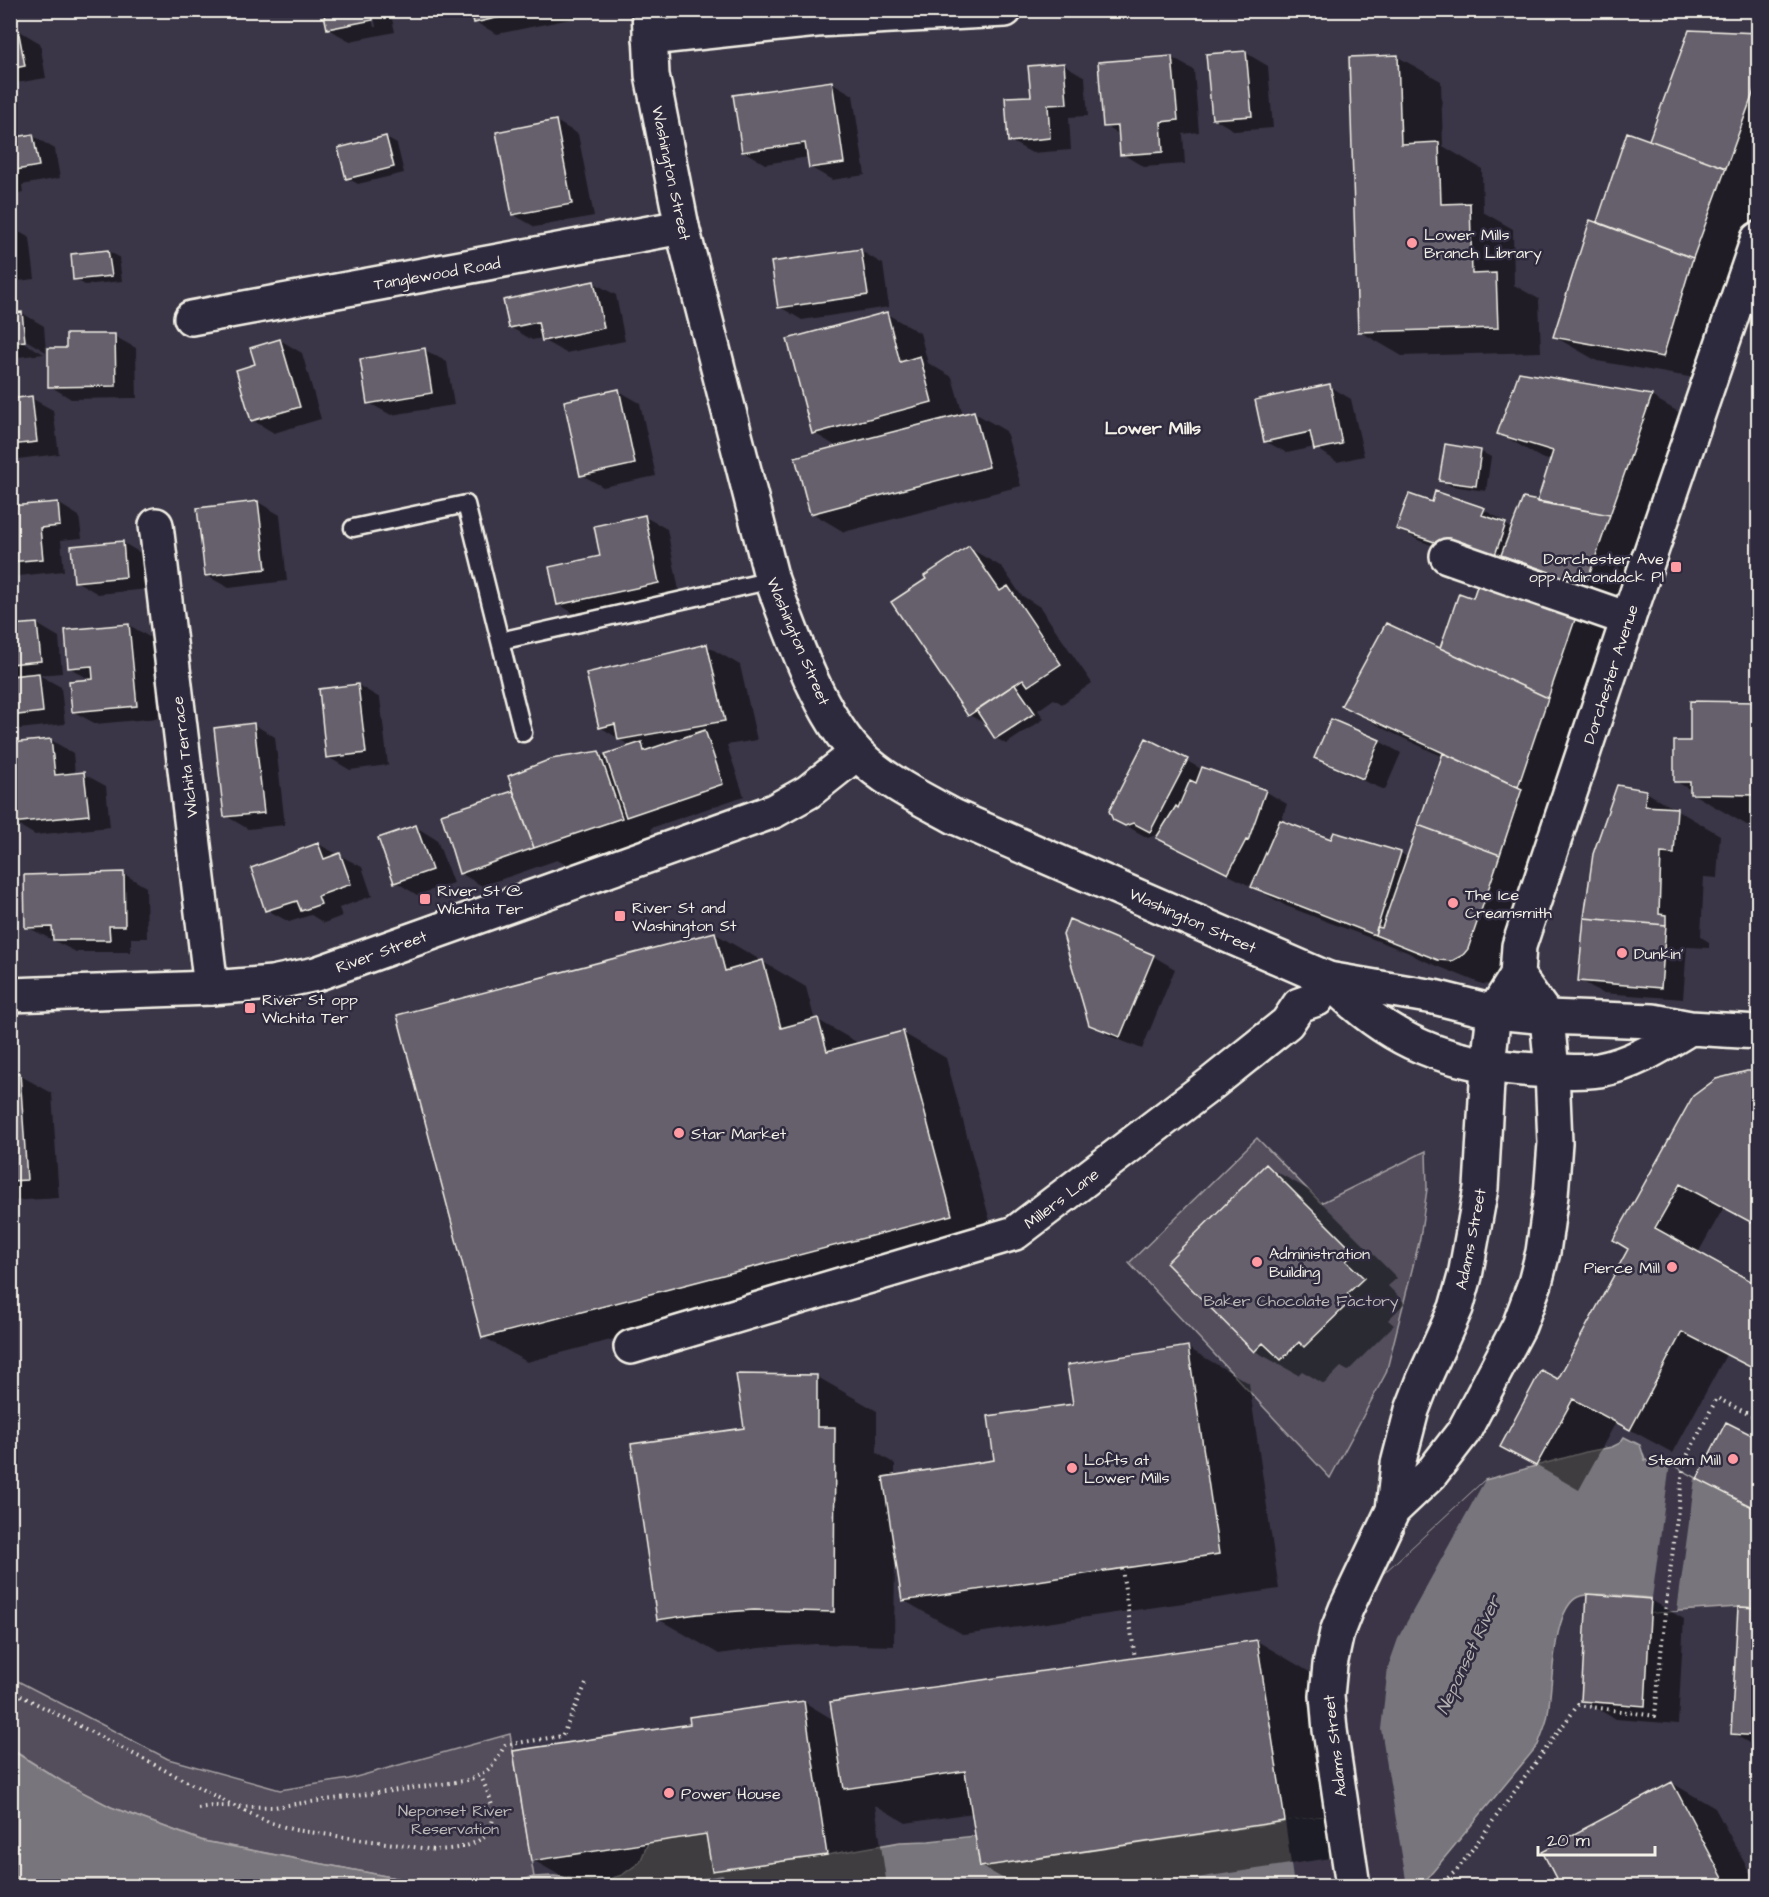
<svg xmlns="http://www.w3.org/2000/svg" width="1769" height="1897" font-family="'Architects Daughter',sans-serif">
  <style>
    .green { fill: #534e5c; stroke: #a4a0a2; stroke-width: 1.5 }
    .water { fill: #78747b; stroke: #aaa6a7; stroke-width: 1.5 }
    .pier { fill: #3b3647 }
    .shadow { fill: #0007 }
    .building { fill: #65616c; stroke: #f4f1e8; stroke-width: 1.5 }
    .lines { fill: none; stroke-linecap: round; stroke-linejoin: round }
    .service-casing { stroke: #f4f1e8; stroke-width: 21 }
    .minor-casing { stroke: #f4f1e8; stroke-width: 38 }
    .secondary-casing { stroke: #f4f1e8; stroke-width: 38 }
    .primary-casing { stroke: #f4f1e8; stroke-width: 38 }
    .path { stroke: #f4f1e8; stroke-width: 4; stroke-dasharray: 1.5 4.5; stroke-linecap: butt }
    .service { stroke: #2f2a3d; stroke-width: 16 }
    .minor { stroke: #2f2a3d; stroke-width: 33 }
    .secondary { stroke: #2f2a3d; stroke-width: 33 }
    .primary { stroke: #2f2a3d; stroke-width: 33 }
    .poi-dot { fill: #ff9aa2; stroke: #2f2a3d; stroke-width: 2 }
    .labels { text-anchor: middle; stroke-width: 5; stroke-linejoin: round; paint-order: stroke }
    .street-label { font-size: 16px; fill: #f4f1e8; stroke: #2f2a3d }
    .poi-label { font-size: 16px; fill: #f4f1e8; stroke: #2f2a3d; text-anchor: start }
    .park-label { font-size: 16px; fill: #bcb8b7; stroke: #2f2a3d }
    .neighbourhood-label { font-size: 18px; font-weight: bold; fill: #f4f1e8; stroke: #2f2a3d }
    .water-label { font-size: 18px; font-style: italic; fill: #b6b2b2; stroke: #2f2a3d }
  </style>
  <rect width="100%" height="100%" fill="#3b3647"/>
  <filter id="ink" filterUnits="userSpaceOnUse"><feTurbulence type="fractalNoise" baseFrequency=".0167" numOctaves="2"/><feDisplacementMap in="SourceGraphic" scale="12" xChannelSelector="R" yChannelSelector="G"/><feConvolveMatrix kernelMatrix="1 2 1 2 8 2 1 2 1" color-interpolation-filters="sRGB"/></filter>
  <g filter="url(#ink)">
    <path class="green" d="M1257,1138L1321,1203L1426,1151L1427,1189L1420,1238L1386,1373L1330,1478L1129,1263Z
      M10,1677L168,1759L280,1790L349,1779L510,1734L534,1877L500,1886H456L422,1883L204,1841L111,1807L63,1782L11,1749Z"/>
    <path class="water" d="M1624,1437L1640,1445L1645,1460L1670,1464L1758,1510V1608L1738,1607L1650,1613L1651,1598C1634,1597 1592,1591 1578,1597C1551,1609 1553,1692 1547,1719C1545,1727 1541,1736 1538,1745L1421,1886H500L534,1877L554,1876L600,1882L622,1875L640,1862L648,1843L706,1834L712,1871L827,1855L900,1842L929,1841L975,1836L980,1867L1340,1814L1336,1618L1485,1480L1586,1452L1612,1447L1620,1443Z
      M10,1749L63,1782L111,1807L203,1841L422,1883L456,1886H11Z"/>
    <path class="pier" d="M1670,1464L1695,1478L1677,1611L1650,1613Z
      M1485,1480L1399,1636L1388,1667L1381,1729L1407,1886H1294L1285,1821L1340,1814L1336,1618Z"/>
    <path class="shadow" d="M370,10L374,27H376L373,10H390L395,32L350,41L328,29Z
      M473,10H578L580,17L497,34L475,22Z
      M18,30L40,43L46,78L10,84V32Z
      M1690,32L1758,35V221L1736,283L1706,380L1597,361L1555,337L1598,224L1628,134L1650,142Z
      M1246,53L1268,66L1273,128L1235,131L1213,118Z
      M1398,57L1441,81L1443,146L1482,169L1483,212L1513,229L1514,285L1539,299L1541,352L1402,356L1359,331L1351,58Z
      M1172,58L1194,70L1199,132L1183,134L1185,164L1144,167L1122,154L1120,135L1105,126Z
      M1063,64L1085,77L1088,116L1069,117L1071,150L1032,153L1010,141L1033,97Z
      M831,82L853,95L865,175L832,180L810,167L809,157L765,164L743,151Z
      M556,121L578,134L594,216L535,227L514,215Z
      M33,136L55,149L60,178L22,185L23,193L10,196V140Z
      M386,138L397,144L404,173L358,184L347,178Z
      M10,227L30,238L35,279L10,282Z
      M108,251L119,257L122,281L85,285L75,279Z
      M861,251L883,264L889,307L802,320L780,307Z
      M594,283L616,295L625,341L566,353L544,341L543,338L532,340L510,327Z
      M22,313L44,326L46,352L19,336L18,339L44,354L10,358V315Z
      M887,314L920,333L928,363L952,377L963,415L973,412L1006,431L1021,486L844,532L812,513L839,448L814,433Z
      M114,336L136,348L137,398L71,399L50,386Z
      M280,340L302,353L321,419L274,433L252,420L257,365Z
      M425,350L447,362L454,405L391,415L369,403Z
      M1758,373V385L1755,383Z
      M1329,386L1351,399L1364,456L1337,462L1315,447L1287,453L1265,441Z
      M619,391L640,403L656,476L603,487L582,475Z
      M1651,396L1694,421L1631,604L1546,579L1518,563L1517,566H1492L1420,541L1398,529L1433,504L1484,510L1506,522L1505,524L1513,529L1538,504L1552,461L1541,458L1499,433Z
      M31,398L53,410L59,454L10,460V400Z
      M1480,451L1491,457L1486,491L1451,486L1441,480Z
      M258,502L280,515L287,581L229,588L207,576Z
      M58,503L79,516L82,538L61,540L64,571L10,577V508Z
      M645,517L667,529L680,595L580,617L558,604L601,557Z
      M122,542L144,555L148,589L98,594L76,581Z
      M969,548L1002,567L1021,595L1040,607L1092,683L1062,704L1054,699L1038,710L1044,719L1006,744L996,738L988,725L969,715Z
      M1481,579L1622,634L1561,813L1495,985L1482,984L1420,959L1407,952L1286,906L1253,887L1256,881L1253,880L1250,886L1180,850L1156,835L1148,838L1114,819L1187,761L1203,770L1265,791L1287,804L1281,822L1332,841L1335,834L1401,853L1408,858L1443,757L1386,730L1343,705L1441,650L1474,600Z
      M37,624L59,637L62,673L39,675L61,687L65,724L10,730V627Z
      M129,625L151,638L159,718L96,724L74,712L92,681L70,668Z
      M707,646L740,665L757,740L727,745L744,796L651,828L653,837L568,866L557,860L482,886L460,873L513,793L516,794L598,752L604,756L632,747L600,727Z
      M358,685L380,698L388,765L350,770L328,757Z
      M1692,702L1758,703V829L1752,828L1691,793V790L1675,781L1691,743Z
      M253,724L275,737L285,825L248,829L226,816Z
      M51,740L73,753L75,774H84L106,786L110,827L35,835L13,822L10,802V744Z
      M1379,741L1401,753L1385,790L1338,770L1316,757Z
      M1646,792L1720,835L1717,878L1704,877L1701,937L1709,942V948L1687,947L1683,999L1602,993L1580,980Z
      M416,827L437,840L453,883L417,895L396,882Z
      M318,844L362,867L372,896L339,908L342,916L324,923L311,915L289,922L267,910Z
      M124,874L146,887L147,938H131V952H76L27,927Z
      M714,933L757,958L759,963L763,962L806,987L815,1021L818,1020L860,1044L903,1033L946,1058L995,1239L527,1362L484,1337Z
      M1153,956L1175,969L1142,1049L1112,1037L1090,1024Z
      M10,1068L12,1069L13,1075H19L52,1093L59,1198L10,1201Z
      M1747,1072L1758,1073V1226L1724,1207L1698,1253L1758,1286V1372L1726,1355L1673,1453L1616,1422L1579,1490L1502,1446L1559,1381Z
      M1266,1166L1309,1190L1397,1278L1388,1286L1405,1303L1388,1320L1394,1325L1348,1371L1341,1367L1324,1384L1302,1371L1298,1375L1255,1351Z
      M1188,1348L1249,1383L1279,1589L964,1635L903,1600L897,1559H895L894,1646L816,1644L759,1648L719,1654L658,1619L745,1429L816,1376L877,1411V1453L895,1464V1476L996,1461L1074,1405Z
      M1727,1424L1758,1440V1511L1699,1479Z
      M1651,1600L1684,1619L1678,1724L1615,1719L1582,1700Z
      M1740,1608L1758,1610V1746H1754L1732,1733Z
      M1257,1641L1318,1677L1345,1856L1142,1886H1016L981,1866L973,1813L906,1823L875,1805L887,1886H741L722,1875L649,1886H578L533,1860L691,1725L804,1702L834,1720Z
      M1672,1783L1715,1808L1757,1886H1562L1544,1852Z"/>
    <path class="building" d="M323,10H372L373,20L327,29Z
      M471,10H531L474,23Z
      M18,29L25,66L10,69V30Z
      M1689,30L1758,33V80L1726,168L1649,140Z
      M1246,51L1252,116L1212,119L1206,54Z
      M1398,55L1401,144L1439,142L1441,204L1470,203L1472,274L1496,273L1498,328L1358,332L1349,57Z
      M1172,56L1178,120L1161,122L1163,152L1120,155L1118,126L1103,127L1098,62Z
      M1064,63L1067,104L1048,105L1050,138L1008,142L1005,97L1031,96L1028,66Z
      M832,81L844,163L809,168L805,143L742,152L733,95Z
      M556,120L572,204L512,215L496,132Z
      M1627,132L1726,168L1693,258L1597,222Z
      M33,134L39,166L10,171V138Z
      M386,136L394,167L346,179L338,148Z
      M1590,220L1693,258L1663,357L1553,337Z
      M861,249L868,295L778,308L771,262Z
      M108,250L112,276L73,280L71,254Z
      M594,281L604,328L542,341L538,322L509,328L503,300Z
      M22,312L25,341L10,343V313Z
      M887,312L900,362L920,356L932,402L812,434L787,339Z
      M66,334H115L116,386L48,387V348H66Z
      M280,339L300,407L251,421L236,370L255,364L250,348Z
      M425,348L432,393L367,404L360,359Z
      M1519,372L1652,395L1610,515L1537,502L1553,451L1497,434Z
      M1330,384L1342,444L1314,450L1310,432L1264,442L1255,400Z
      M619,389L635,464L580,476L564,401Z
      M32,396L37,442L10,445V399Z
      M974,411L989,467L810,514L795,457Z
      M1445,444L1481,450L1476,486L1439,481Z
      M1435,491L1485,508L1482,515L1506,523L1495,555L1473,547L1470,554L1396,529L1409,494L1432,502Z
      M1523,498L1610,515L1588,579L1581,583L1501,555Z
      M258,501L266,569L205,576L197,508Z
      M58,502L60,526L40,528L43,559L10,562V506Z
      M645,515L659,583L557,605L549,567L600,556L594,526Z
      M123,541L126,577L74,582L71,546Z
      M969,546L1000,591L1008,586L1061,664L1028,686L1023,679L968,716L891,602L926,579L924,576Z
      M1480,577L1579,608L1548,698L1440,648L1459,593L1473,598Z
      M37,623L41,661L10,664V625Z
      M1386,623L1548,698L1518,787L1341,706Z
      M129,624L137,706L72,712L69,681L93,679L92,666L68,668L65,630Z
      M707,644L725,721L618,740L615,724L599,728L586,673Z
      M39,673L43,712L10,716V676Z
      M358,684L366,753L326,758L319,689Z
      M1015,684L1035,713L995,739L976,710Z
      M1690,701L1758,702V795L1690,794V782H1674V741H1690Z
      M1331,719L1380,740L1363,779L1314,758Z
      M254,723L264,813L224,817L214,728Z
      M705,730L723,784L626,817L605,754L642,742L644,751Z
      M1146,738L1188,759L1150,832L1133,823L1125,826L1113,820L1109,811Z
      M51,739L55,775L84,772L89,815L11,823L10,743Z
      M599,751L622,818L534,848L508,776L551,759Z
      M1443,753L1522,789L1500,855L1418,825Z
      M1202,767L1266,790L1248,841L1246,840L1228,874L1156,838L1176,806L1178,808L1190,780L1196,783Z
      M1617,785L1646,790L1645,806L1677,808L1674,854L1661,853L1659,914L1666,915V925L1584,918L1593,854Z
      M513,791L534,848L459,874L441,814Z
      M1280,820L1331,839L1334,832L1401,852L1375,935L1251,887Z
      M416,825L432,870L394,883L378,838Z
      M1418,825L1500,855L1468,949L1463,955L1452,961L1438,960L1375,935L1377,927L1382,928Z
      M318,843L324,859L340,853L351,884L318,896L321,904L301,911L297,901L265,911L251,868Z
      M124,872L125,926H109L110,940H53L52,927L25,928L24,875Z
      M1584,918L1666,925L1661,988L1578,981Z
      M1069,919L1154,955L1120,1037L1089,1025L1063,935Z
      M715,932L725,971L763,960L781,1028L818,1018L827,1051L903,1031L952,1215L482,1338L397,1015Z
      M1747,1071H1758V1226L1680,1184L1655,1228L1758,1285V1371L1682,1332L1630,1430L1573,1399L1536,1466L1500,1447L1541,1370L1558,1379L1628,1249L1613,1240L1693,1096L1716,1079Z
      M10,1073H20L27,1180L10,1181Z
      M1266,1164L1355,1253L1346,1261L1364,1278L1347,1294L1352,1300L1304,1347L1299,1342L1281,1360L1263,1343L1254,1352L1166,1263Z
      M1188,1346L1219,1554L902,1601L883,1477L994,1460L988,1416L1073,1404L1067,1365Z
      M736,1374L817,1375V1427H835L834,1612L754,1610L697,1614L657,1620L631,1444L744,1428Z
      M1726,1422L1758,1438V1510L1697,1479Z
      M1587,1594L1651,1599L1645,1706L1581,1701Z
      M1738,1607L1758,1608V1736L1731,1734Z
      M1257,1640L1285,1821L980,1867L965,1771L844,1789L830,1702Z
      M804,1701L827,1855L712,1871L706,1834L531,1861L513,1751L690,1724L689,1717Z
      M1672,1782L1727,1886H1560L1542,1851Z"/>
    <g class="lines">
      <defs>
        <path id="service" d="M353,528L466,504L500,641L772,580
          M500,641L523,733"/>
        <path id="minor" d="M650,38L817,20L1005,10
          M191,318L682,227
          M156,525L211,988
          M1447,556L1628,619
          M631,1347L1015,1233L1212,1083L1287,1023L1299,1005L1317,999L1328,979"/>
        <path id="secondary" d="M649,10L652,75L682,227L772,580C791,632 819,714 858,754C884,781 922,799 955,817L1328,979L1434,997L1494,1012L1547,1017L1653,1021L1690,1028L1758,1032
          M1328,979C1389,1043 1448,1065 1535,1070C1557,1071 1578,1073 1599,1070C1633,1064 1662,1045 1690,1028
          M10,995L211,988L272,983L316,974L774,811L808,792L857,753"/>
        <path id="primary" d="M1393,1510L1431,1474L1464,1431L1519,1326L1535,1283L1543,1252L1551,1195L1555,1143L1552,1071L1547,1017L1517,975
          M1353,1886L1330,1730L1327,1696L1330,1665L1337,1632L1346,1609L1393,1510L1398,1464L1412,1410L1424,1379L1456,1308L1465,1276L1481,1188L1488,1065L1494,1012L1517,975L1519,946L1628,619L1758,239"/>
      </defs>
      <use href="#service" class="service-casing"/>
      <use href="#minor" class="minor-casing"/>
      <use href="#secondary" class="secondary-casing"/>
      <use href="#primary" class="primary-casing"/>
      <path class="path" d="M1122,1569L1135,1658
        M10,1690L238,1808L271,1823L295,1830L435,1850C458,1849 489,1846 493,1818C494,1804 486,1789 481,1776
        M198,1808L213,1806L274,1807L464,1781C489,1774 493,1766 505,1745L562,1736L586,1684
        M1439,1886L1457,1870L1578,1705L1655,1716L1665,1612L1684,1462L1717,1398L1758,1419"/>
      <use href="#service" class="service"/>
      <use href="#minor" class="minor"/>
      <use href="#secondary" class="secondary"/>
      <use href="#primary" class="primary"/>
    </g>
  </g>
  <g class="poi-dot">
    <circle cx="1412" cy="243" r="6"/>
    <rect x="1670" y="561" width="12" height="12" rx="3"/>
    <rect x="419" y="893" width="12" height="12" rx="3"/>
    <circle cx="1453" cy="903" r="6"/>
    <rect x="614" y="910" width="12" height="12" rx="3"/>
    <circle cx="1622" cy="953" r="6"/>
    <rect x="244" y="1002" width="12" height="12" rx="3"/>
    <circle cx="679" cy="1133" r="6"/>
    <circle cx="1257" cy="1262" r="6"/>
    <circle cx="1672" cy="1267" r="6"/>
    <circle cx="1733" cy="1459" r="6"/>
    <circle cx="1072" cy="1468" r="6"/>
    <circle cx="669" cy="1793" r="6"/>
  </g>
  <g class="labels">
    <g class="street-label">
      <text transform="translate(672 173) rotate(78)" y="6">Washington Street</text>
      <text transform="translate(437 273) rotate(-10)" y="6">Tanglewood Road</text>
      <text transform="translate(799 641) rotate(67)" y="6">Washington Street</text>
      <text transform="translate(1610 674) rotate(-72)" y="6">Dorchester Avenue</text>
      <text transform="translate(184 757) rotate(-97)" y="6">Wichita Terrace</text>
      <text transform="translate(1193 920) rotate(24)" y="6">Washington Street</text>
      <text transform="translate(381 951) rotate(-20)" y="6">River Street</text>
      <text transform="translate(1061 1198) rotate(-37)" y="6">Millers Lane</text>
      <text transform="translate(1470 1239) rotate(-79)" y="6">Adams Street</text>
      <text transform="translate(1334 1746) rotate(-97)" y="6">Adams Street</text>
    </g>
    <g class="poi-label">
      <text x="1424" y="240">Lower Mills<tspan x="1424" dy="18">Branch Library</tspan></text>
      <text x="1664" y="564" text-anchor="end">Dorchester Ave<tspan x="1664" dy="18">opp Adirondack Pl</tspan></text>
      <text x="437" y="896">River St @<tspan x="437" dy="18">Wichita Ter</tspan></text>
      <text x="1465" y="900">The Ice<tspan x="1465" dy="18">Creamsmith</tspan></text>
      <text x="632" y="913">River St and<tspan x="632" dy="18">Washington St</tspan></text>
      <text x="1634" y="959">Dunkin'</text>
      <text x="262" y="1005">River St opp<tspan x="262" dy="18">Wichita Ter</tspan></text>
      <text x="691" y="1139">Star Market</text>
      <text x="1269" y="1259">Administration<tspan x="1269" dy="18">Building</tspan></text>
      <text x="1660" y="1273" text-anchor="end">Pierce Mill</text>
      <text x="1084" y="1465">Lofts at<tspan x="1084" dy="18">Lower Mills</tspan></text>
      <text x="1721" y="1465" text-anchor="end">Steam Mill</text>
      <text x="681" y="1799">Power House</text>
    </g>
    <g class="park-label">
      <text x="1301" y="1306">Baker Chocolate Factory</text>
      <text x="455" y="1816">Neponset River<tspan x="455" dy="18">Reservation</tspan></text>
    </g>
    <g class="neighbourhood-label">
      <text x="1153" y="434">Lower Mills</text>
    </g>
    <g class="water-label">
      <text transform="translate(1468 1655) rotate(-65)" y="6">Neponset River</text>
    </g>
  </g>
  <rect width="1769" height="1897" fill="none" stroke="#2f2a3d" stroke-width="36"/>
  <rect x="18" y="18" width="1733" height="1861" fill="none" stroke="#f4f1e8" stroke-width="2" filter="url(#ink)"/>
  <path d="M1538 1846v9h117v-9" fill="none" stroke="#f4f1e8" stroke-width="3"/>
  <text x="1547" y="1846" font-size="18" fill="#f4f1e8" stroke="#2f2a3d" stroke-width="4.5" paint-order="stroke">20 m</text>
</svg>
